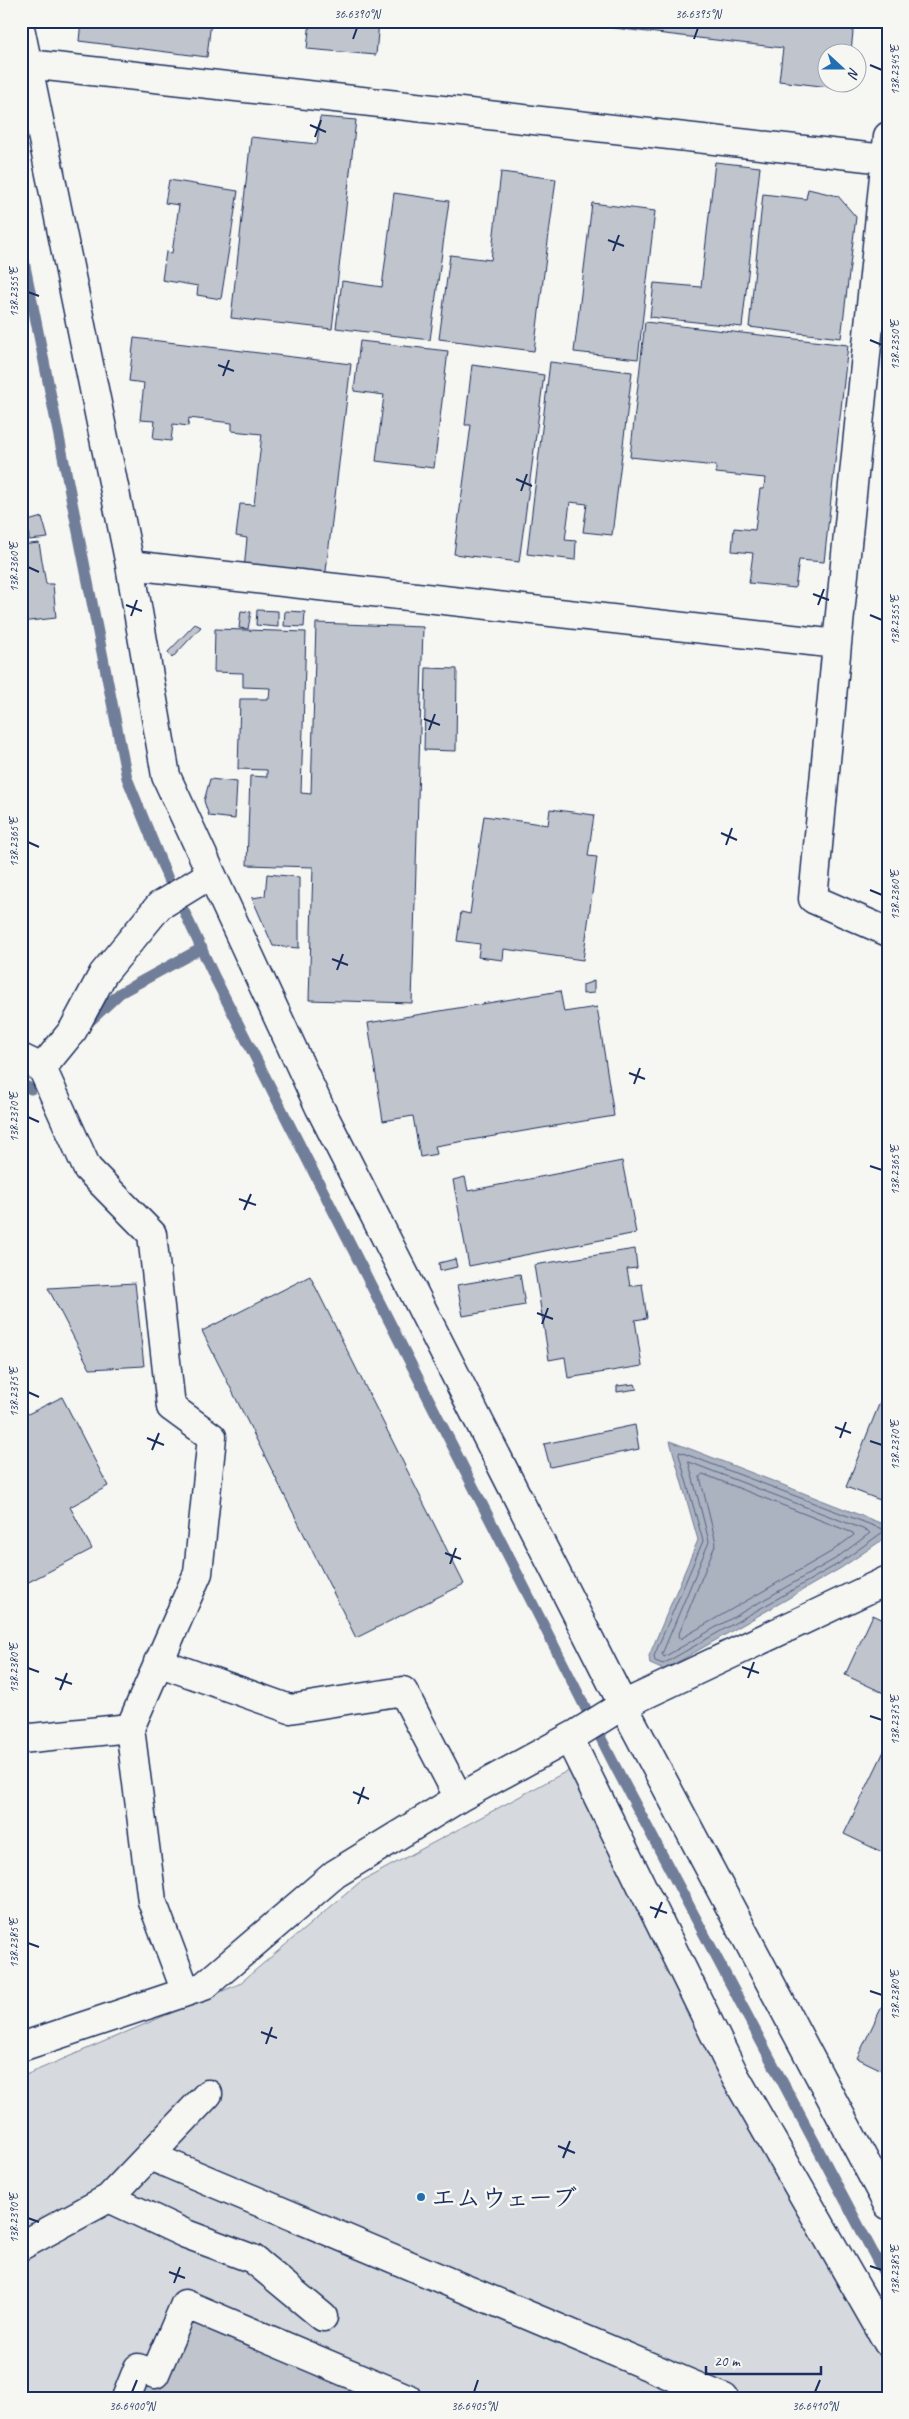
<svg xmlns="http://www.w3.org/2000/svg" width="909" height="2419" font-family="Caveat,'Klee One',sans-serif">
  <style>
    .green { fill: #d6d9dd; stroke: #78849e }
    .water { fill: #abb2c0; stroke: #717e99 }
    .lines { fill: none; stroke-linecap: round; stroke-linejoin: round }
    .shore { stroke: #556385; stroke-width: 1 }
    .stream { stroke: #717e99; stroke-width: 11 }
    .building { fill: #c0c4cd; stroke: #1b2f5e }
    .minor-casing { stroke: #1b2f5e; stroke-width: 31 }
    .minor { stroke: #f6f6f2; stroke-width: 28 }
    .ticks { fill: none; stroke: #1b2f5e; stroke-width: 2 }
    .poi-dot { fill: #1f6fb2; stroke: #f6f6f2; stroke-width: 2 }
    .labels { text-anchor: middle; stroke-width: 5; stroke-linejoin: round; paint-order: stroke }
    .poi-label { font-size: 25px; font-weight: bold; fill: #1b2f5e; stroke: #f6f6f2; text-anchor: start }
    .neatline { fill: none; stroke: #1b2f5e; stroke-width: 2 }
    .ticks-label { font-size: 12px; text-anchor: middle; fill: #1b2f5e }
  </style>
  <rect width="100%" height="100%" fill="#f6f6f2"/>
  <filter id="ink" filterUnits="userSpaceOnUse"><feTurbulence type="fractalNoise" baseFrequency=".02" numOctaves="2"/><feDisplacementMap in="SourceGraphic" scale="10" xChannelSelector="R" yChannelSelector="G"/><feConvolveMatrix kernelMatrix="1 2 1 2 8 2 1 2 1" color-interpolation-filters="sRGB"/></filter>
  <g filter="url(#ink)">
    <path class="green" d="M584,1762L752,2078L888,2316V2398H21V2077L239,1984L360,1882Z"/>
    <path class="water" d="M670,1441L888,1526V1536L841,1568L664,1670L650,1664L649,1656L698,1540Z"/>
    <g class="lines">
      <path class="shore" d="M680,1452L882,1529L883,1532L838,1564L663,1664L655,1661L654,1656L703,1541L679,1455Z
        M689,1462L868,1531L870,1533L835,1559L664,1657L662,1654L709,1542Z
        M703,1474L853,1533L854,1535L831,1552L680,1639L678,1636L716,1543L700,1477Z"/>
      <path class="stream" d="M21,246L127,778L168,879
        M184,911L214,976L615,1766L888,2281
        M89,1022L120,993L202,948
        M21,1084L31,1089"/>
    </g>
    <path class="building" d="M81,21H211L207,57L79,41Z
      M310,21H379L376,55L307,49Z
      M555,21H854L851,52H826V82H847L846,89L779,81L783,48Z
      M320,117L356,120L332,329L231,318L251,137L317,144Z
      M715,162L760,167L742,327L650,317L654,283L701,287Z
      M501,172L556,179L534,351L439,339L450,255L491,260Z
      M169,180L238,191L221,299L197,295L198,286L162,280L166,252L172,253L179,205L165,203Z
      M808,189L838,196L856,217L841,338L749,327L763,194L806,199Z
      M394,193L449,201L430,340L336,328L342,281L382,287Z
      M592,203L655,211L638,359L574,352Z
      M645,322L848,345L824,562L799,560L795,588L749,583L753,553L732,551L734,528L755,530L760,489H764L765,478L716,473V466L630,457Z
      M134,338L351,364L325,579L244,570L247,538L236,536L240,504L254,505L262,434L232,431V423L189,418L188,426L173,424L171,441L153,439L155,421L140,420L144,383L129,381Z
      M360,341L448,351L434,468L376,461L384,395L354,391Z
      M550,362L632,372L612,535L583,532L587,504L570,502L565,540L576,541L575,560L527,554Z
      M472,365L544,375L519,562L454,554L471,425H465Z
      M42,517L48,538L29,540L28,521Z
      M39,543L46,584H53L56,618L21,622V545Z
      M257,610L278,611V627L256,625Z
      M241,611L251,612L248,629L239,628Z
      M285,611L305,612L304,627L284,626Z
      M316,623L423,627L412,1003L309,1000L313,867L247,865L250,776L267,777V770L238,769L240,699H269L270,688L243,687V673L214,672L215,629L306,632L301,793L311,794Z
      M195,624L201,627L172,658L168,652Z
      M426,668L457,669L456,751L424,750Z
      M210,779L237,782L235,819L209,816L204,801Z
      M550,809L594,815L588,856L597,857L583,960L504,949L503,960L478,957L480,944L457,941L461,912L470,914L484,816L548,825Z
      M267,874L299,877V948L273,946L252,898L265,896Z
      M594,981V993L583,994V985Z
      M560,991L564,1012L597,1007L614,1116L435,1146L437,1154L420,1157L413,1116L383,1121L368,1023Z
      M622,1161L636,1233L469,1266L453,1180L465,1177L468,1191Z
      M635,1249L637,1268L627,1269L630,1286L642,1284L647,1318L635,1320L642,1366L568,1378L565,1357L549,1360L534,1265Z
      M455,1259L457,1267L440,1271L439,1263Z
      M520,1274L525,1305L463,1316L457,1285Z
      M310,1276L464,1584L356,1638L202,1331Z
      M135,1283L144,1366L90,1369L48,1288Z
      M888,1382V1503L846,1487Z
      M635,1384L637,1389L617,1392V1386Z
      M62,1397L108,1486L70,1507L92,1549L21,1586V1405L26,1415Z
      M635,1425L639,1449L550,1467L544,1444Z
      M873,1615L888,1622V1695L845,1675Z
      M888,1743V1855L844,1834Z
      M888,1994V2073L857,2058Z
      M187,2316L381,2398H139L147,2381Z"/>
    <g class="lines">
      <defs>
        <path id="minor" d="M21,32L130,565L166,776L320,1108L623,1705L888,2205
          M28,64L885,159
          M130,565L837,644L888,136
          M837,644L813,899L888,932
          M21,1058L42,1068L87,1168L152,1234L171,1407L212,1437L198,1573L130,1728L152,1901L186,1992
          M42,1068L73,1030L103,974L159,906L211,874
          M158,1662L290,1709L403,1691L459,1798
          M569,1738L735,2076L888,2343
          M21,1739L130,1728
          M21,2047L204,1986L335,1874L459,1798L578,1733L623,1705L888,1580
          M150,2156L724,2398
          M109,2198L186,2234L253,2259L323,2317
          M21,2246L109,2198L208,2094
          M126,2398L138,2368L155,2374L185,2304L407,2398"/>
      </defs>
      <use href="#minor" class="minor-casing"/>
      <use href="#minor" class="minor"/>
    </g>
  </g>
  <path class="ticks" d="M353,39L357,28M694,39L698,28M870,65L882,70M310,125L326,132M315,137L321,120M608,240L624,246M613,251L619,235M28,292L39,296M870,340L882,345M218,365L234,371M223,376L229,360M516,479L532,486M521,491L527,474M28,567L39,572M813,594L829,600M126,605L142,611M818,605L824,589M870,615L882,620M131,616L137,600M424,719L440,725M429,730L435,714M721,833L737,840M28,842L39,847M726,845L732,828M870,890L882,895M332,959L348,965M337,970L343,954M629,1073L645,1079M634,1084L640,1068M28,1117L39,1122M870,1166L882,1170M239,1199L256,1205M244,1210L251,1194M537,1313L553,1319M542,1324L548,1308M28,1392L39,1397M835,1427L851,1433M147,1438L164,1445M840,1438L846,1422M870,1441L882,1445M152,1450L159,1433M445,1553L461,1559M450,1564L456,1548M742,1667L759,1673M28,1668L39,1672M55,1678L72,1684M748,1678L754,1662M60,1690L67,1673M870,1716L882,1720M353,1792L369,1799M358,1804L364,1787M650,1907L667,1913M655,1918L662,1902M28,1943L39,1947M870,1991L882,1995M261,2032L277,2038M266,2044L272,2027M558,2146L575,2153M563,2158L570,2141M28,2218L39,2222M870,2266L882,2270M169,2272L185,2278M174,2283L180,2267M132,2392L137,2380M474,2392L478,2380M815,2392L820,2380"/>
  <circle class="poi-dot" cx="421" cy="2197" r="5"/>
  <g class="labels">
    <g class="poi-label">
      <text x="431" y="2206">エムウェーブ</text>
    </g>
  </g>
  <rect width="909" height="2419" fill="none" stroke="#f6f6f2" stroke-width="55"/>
  <g transform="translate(842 68) rotate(111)"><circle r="24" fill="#f6f6f2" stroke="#9ea6b7"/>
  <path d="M0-4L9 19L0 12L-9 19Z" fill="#1f6fb2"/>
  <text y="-8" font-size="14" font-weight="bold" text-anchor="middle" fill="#1b2f5e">N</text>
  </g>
  <path d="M706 2366v8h115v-8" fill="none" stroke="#1b2f5e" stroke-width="2.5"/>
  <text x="714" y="2366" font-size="15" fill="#1b2f5e" stroke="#f6f6f2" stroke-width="4" paint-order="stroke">20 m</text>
  <rect x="28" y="28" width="854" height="2364" class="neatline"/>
  <g class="ticks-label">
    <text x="357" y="18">36.6390°N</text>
    <text x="698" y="18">36.6395°N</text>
    <text transform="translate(895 70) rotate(-90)" y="4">138.2345°E</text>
    <text transform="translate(14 292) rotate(-90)" y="4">138.2355°E</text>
    <text transform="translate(895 345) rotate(-90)" y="4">138.2350°E</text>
    <text transform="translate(14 567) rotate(-90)" y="4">138.2360°E</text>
    <text transform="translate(895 620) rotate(-90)" y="4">138.2355°E</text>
    <text transform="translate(14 842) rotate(-90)" y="4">138.2365°E</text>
    <text transform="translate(895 895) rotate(-90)" y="4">138.2360°E</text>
    <text transform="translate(14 1117) rotate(-90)" y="4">138.2370°E</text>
    <text transform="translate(895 1170) rotate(-90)" y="4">138.2365°E</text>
    <text transform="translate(14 1392) rotate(-90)" y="4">138.2375°E</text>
    <text transform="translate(895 1445) rotate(-90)" y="4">138.2370°E</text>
    <text transform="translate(14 1668) rotate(-90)" y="4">138.2380°E</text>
    <text transform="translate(895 1720) rotate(-90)" y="4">138.2375°E</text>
    <text transform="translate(14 1943) rotate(-90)" y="4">138.2385°E</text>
    <text transform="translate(895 1995) rotate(-90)" y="4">138.2380°E</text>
    <text transform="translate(14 2218) rotate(-90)" y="4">138.2390°E</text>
    <text transform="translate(895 2270) rotate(-90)" y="4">138.2385°E</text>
    <text x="132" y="2410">36.6400°N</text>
    <text x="474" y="2410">36.6405°N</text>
    <text x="815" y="2410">36.6410°N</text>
  </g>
</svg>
